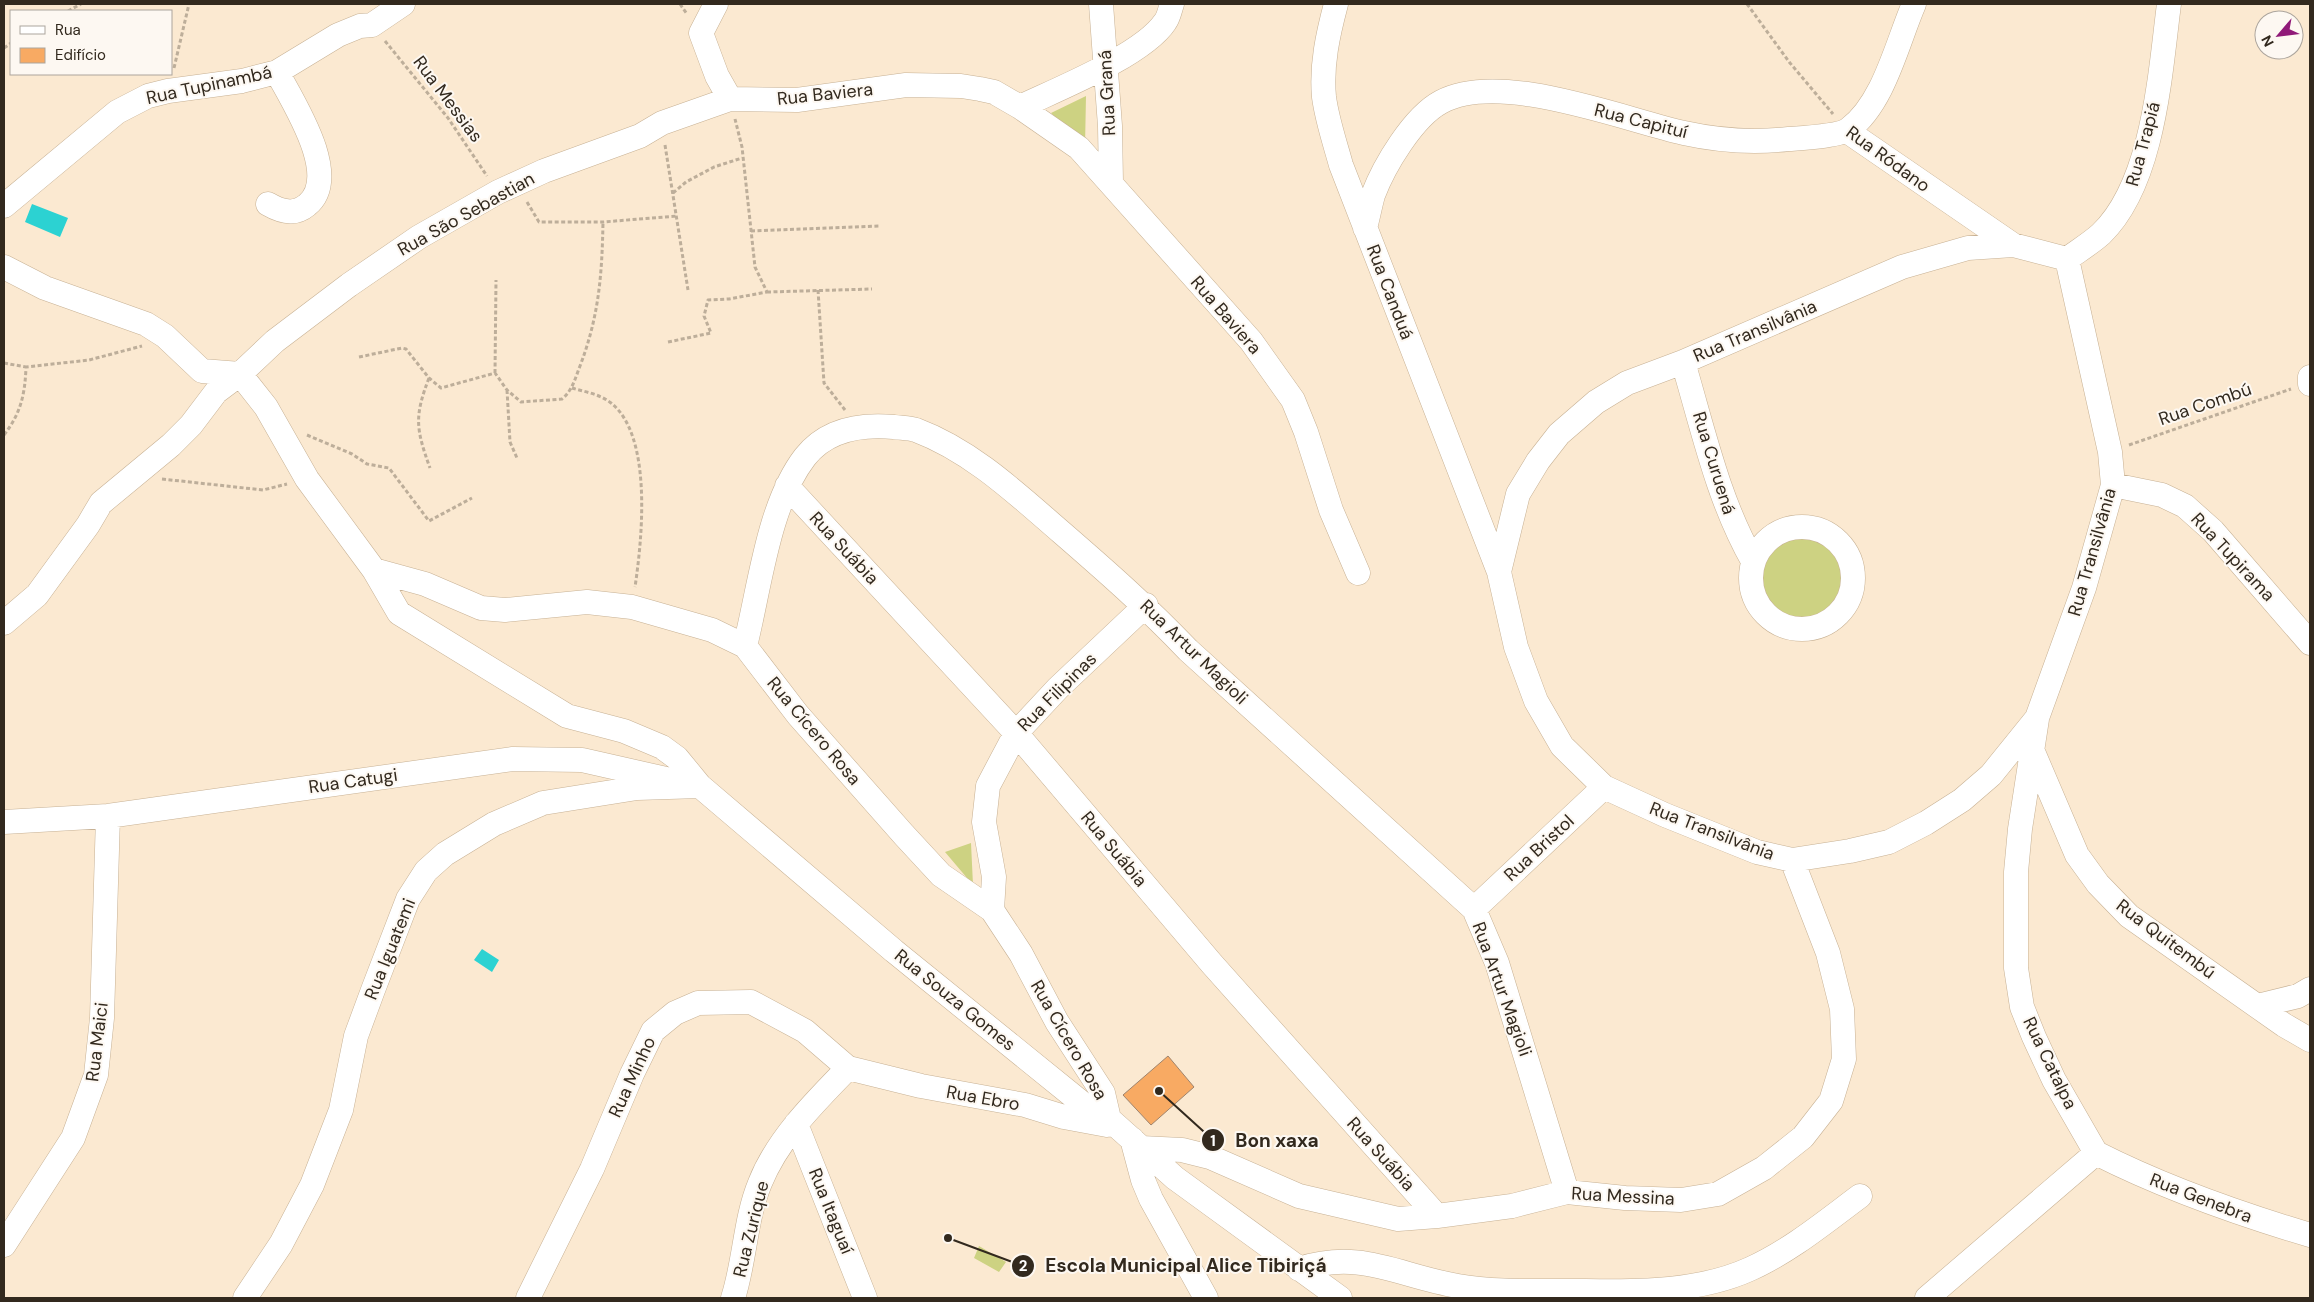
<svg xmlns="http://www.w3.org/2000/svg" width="2314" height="1302" font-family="'DM Sans',sans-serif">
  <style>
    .green { fill: #cdd282 }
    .water { fill: #2cd2d2 }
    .building { fill: #f8aa63; stroke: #9f846d }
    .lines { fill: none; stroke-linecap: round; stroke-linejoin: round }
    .minor-casing { stroke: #c7b194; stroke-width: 25 }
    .path { stroke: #bdae9a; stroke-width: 3; stroke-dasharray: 4 2.5; stroke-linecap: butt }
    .minor { stroke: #fff; stroke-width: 24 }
    .labels { text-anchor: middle; stroke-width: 4; stroke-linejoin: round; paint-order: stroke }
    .street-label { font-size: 18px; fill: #32291e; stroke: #fdf8f2 }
    .leader { fill: none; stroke: #32291e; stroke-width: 2 }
    .callout-dot { fill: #32291e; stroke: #fdf8f2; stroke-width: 2 }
    .mark-label { font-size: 15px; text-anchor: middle; font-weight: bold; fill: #fff }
    .callout-label { font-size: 19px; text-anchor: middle; font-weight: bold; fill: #32291e; stroke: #fdf8f2; stroke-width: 4; stroke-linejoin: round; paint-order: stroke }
  </style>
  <rect width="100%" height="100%" fill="#fbe9d1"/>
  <path class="green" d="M1086,96L1085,147L1051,113Z
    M1756 579a46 46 0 1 1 92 0a46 46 0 1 1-92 0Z
    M971,843L973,885L945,852Z
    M979,1246L1006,1262L999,1272L974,1258Z"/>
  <path class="water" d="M32,204L68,218L60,237L25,222Z
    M482,949L499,960L492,972L474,960Z"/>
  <path class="building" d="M1168,1056L1194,1087L1151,1125L1123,1095Z"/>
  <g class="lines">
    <defs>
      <path id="minor" d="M716,4L701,33L717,76L730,99
        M1101,4L1110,126L1111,183
        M1336,4C1328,34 1321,65 1324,97C1327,120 1335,143 1341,165L1499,572
        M1020,107C1058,89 1143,55 1165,22C1169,17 1170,9 1172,4
        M1847,131L2013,245
        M268,204C280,211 294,216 307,205C342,177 293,102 277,72
        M4,206L117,112L148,96L168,91L242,81L277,72L338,35L360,26L372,25L403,4
        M1365,228C1368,217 1370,206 1373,195C1384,166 1413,117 1441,102C1500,70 1622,119 1684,133C1720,141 1753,143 1789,139C1802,138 1840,136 1849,129C1884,103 1897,43 1914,4
        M2013,245L2067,259L2110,452L2113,485L2084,588L2037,718L1991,775L1962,800L1926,823L1889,842L1850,851L1792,860L1757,852L1665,815L1604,787L1562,746L1536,701L1516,647L1499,572L1518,494L1538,461L1559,434L1596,402L1627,383L1683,362L1902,267L1968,248Z
        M2067,259C2078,251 2091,243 2101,234C2154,183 2160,73 2169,4
        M4,267L45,288L146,324L165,336L202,371L240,374
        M1683,362C1703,429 1718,500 1753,561
        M2310,377V384
        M2113,485L2162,495L2185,506L2213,531L2310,643
        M787,486L1016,733L1212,964L1437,1216
        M1751 578a51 51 0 1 1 102 0a51 51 0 1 1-102 0Z
        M374,570L425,584L481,608L505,610L587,602L632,607L712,630L745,646L798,715L904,835L941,875L992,910L1021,954L1057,1022L1103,1093L1109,1119
        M4,623L37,595L88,525L101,503L171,445L191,425L216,392L240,374
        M745,646C760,587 768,505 805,457C827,429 861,424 894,427C901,428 910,428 916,430C972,451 1017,494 1061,532C1106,571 1147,607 1188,650L1474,909L1497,963L1567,1192
        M2037,719L2020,829L2016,872V968L2022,1007L2034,1037L2054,1080L2096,1153
        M2033,752L2077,855L2098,884L2129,916L2284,1025L2310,1040
        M4,822L108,816L513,759L582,760L666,779
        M1474,909L1604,787
        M992,910L994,877L984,822L988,786L1016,733L1058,688L1146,605
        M2258,1006L2298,996L2310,989
        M796,1124L865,1298
        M1132,1139L1143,1180L1151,1199L1206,1298
        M1141,1148L1182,1150L1210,1157L1299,1196L1398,1219L1437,1216L1512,1206L1567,1192L1625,1198L1681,1200L1718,1194L1764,1168L1803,1137L1831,1101L1844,1059L1842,1009L1828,953L1792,860
        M2096,1153C2165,1188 2236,1213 2310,1235
        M4,1245L73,1138L96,1075L102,1018L108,816
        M1299,1269C1362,1249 1398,1276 1458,1286C1492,1292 1529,1291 1564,1291C1624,1291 1693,1295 1750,1269C1790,1251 1825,1222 1860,1196
        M245,1298L281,1244L312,1185L341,1110L356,1036L373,990L408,899L426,871L445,854L494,824L543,803L637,788L700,786
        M528,1298L592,1169L632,1074L653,1031L675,1013L698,1003L751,1002L805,1031L848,1068L921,1086L1025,1105L1064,1117L1107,1125
        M733,1298C745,1261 745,1219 760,1183C778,1138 815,1102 848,1068
        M1340,1298L1175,1178L1109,1119L1083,1104L894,951L700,786L677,758L662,747L624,731L567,716L399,613L374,570L307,479L266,407L240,374L275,341L349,285L419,237L498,192L544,171L640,136L662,123L730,99L797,100L906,85L961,86L980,89L994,92L1020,107L1079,148L1251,341L1293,400L1306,432L1331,510L1358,573
        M1927,1298L2096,1153"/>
    </defs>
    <use href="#minor" class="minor-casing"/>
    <path class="path" d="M680,4L687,14
      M1747,4L1790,63L1833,114
      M68,11L81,4
      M385,41L448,118L487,176
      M4,48L11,43
      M174,68L189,4
      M665,145L688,290
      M673,193L686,182L714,167L742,158
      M527,202L539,222H603L677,216
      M751,231L880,226
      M818,290L824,383L845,410
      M767,292L872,289
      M668,342L711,333L704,316L708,300L729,299L767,292L755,267L742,147L735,119
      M359,357L402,348L406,349L429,378L441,388L495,373L507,390L521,402L562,399C572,391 575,379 580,366C599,316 602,275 603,222
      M4,363L26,367
      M495,373L496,280
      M429,378C414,417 416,429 430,468
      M572,388C585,392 600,394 611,403C653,436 642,540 635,587
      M507,390L510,442L517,458
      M4,435C21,413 25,394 26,367L89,360L142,346
      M307,435L352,454L367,464L389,468L429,521L472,498
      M2129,445L2291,389
      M162,479L263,490L287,484"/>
    <use href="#minor" class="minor"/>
  </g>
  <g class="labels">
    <g class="street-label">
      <text transform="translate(209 85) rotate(-12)" y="6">Rua Tupinambá</text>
      <text transform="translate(1107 93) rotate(-93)" y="6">Rua Graná</text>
      <text transform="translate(825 94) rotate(-6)" y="6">Rua Baviera</text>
      <text transform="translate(448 99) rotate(53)" y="6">Rua Messias</text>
      <text transform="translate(1641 121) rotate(14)" y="6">Rua Capituí</text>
      <text transform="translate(2143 144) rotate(-75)" y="6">Rua Trapiá</text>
      <text transform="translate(1888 159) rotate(36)" y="6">Rua Ródano</text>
      <text transform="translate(466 214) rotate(-29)" y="6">Rua São Sebastian</text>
      <text transform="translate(1390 292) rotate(69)" y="6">Rua Canduá</text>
      <text transform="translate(1226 315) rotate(49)" y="6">Rua Baviera</text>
      <text transform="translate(1755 331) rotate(-23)" y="6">Rua Transilvânia</text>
      <text transform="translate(2205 404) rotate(-19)" y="6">Rua Combú</text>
      <text transform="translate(1714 463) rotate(73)" y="6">Rua Curuená</text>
      <text transform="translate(844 548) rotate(47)" y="6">Rua Suábia</text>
      <text transform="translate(2092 552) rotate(-74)" y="6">Rua Transilvânia</text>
      <text transform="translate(2233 557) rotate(47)" y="6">Rua Tupirama</text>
      <text transform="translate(1194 652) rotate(44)" y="6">Rua Artur Magioli</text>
      <text transform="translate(1057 692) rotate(-45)" y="6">Rua Filipinas</text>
      <text transform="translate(814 731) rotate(50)" y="6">Rua Cícero Rosa</text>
      <text transform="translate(353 781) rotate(-8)" y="6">Rua Catugi</text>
      <text transform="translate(1712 831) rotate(21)" y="6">Rua Transilvânia</text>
      <text transform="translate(1539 848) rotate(-43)" y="6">Rua Bristol</text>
      <text transform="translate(1114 849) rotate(50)" y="6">Rua Suábia</text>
      <text transform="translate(2166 939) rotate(37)" y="6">Rua Quitembú</text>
      <text transform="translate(390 949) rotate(-68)" y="6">Rua Iguatemi</text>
      <text transform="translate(1502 989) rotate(70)" y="6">Rua Artur Magioli</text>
      <text transform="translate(955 1000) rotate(39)" y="6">Rua Souza Gomes</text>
      <text transform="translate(1069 1040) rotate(60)" y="6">Rua Cícero Rosa</text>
      <text transform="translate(97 1042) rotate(-83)" y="6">Rua Maici</text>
      <text transform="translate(2050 1063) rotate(64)" y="6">Rua Catalpa</text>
      <text transform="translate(632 1077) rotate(-65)" y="6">Rua Minho</text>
      <text transform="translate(983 1098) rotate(10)" y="6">Rua Ebro</text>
      <text transform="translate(1381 1154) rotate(48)" y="6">Rua Suábia</text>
      <text transform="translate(1623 1196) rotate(3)" y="6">Rua Messina</text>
      <text transform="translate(2201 1198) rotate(21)" y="6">Rua Genebra</text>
      <text transform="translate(831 1211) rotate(68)" y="6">Rua Itaguaí</text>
      <text transform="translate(751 1229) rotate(-76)" y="6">Rua Zurique</text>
    </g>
  </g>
  <path class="leader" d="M1159 1091L1213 1140M948 1238L1023 1266"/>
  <g class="callout-dot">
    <circle cx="1159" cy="1091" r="5"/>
    <circle cx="948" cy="1238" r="5"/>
    <circle cx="1213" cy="1140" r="12"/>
    <circle cx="1023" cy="1266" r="12"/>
  </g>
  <g class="mark-label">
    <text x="1213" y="1146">1</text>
    <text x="1023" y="1271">2</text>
  </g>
  <g class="callout-label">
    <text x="1277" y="1147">Bon xaxa</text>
    <text x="1186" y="1272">Escola Municipal Alice Tibiriçá</text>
  </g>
  <rect width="2314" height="1302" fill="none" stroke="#32291e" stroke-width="10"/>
  <rect x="10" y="10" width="162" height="65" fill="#fdf8f2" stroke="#aca59d"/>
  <rect x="20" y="26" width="25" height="8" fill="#ffffff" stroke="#aca59d"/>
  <text x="55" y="35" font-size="15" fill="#32291e">Rua</text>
  <rect x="20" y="48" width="25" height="15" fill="#f8aa63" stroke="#aca59d"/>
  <text x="55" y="60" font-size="15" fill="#32291e">Edifício</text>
  <g transform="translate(2279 35) rotate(242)"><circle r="24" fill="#fdf8f2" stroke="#aca59d"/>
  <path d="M0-4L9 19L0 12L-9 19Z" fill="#901978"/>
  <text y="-8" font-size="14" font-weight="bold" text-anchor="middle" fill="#32291e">N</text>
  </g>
</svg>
